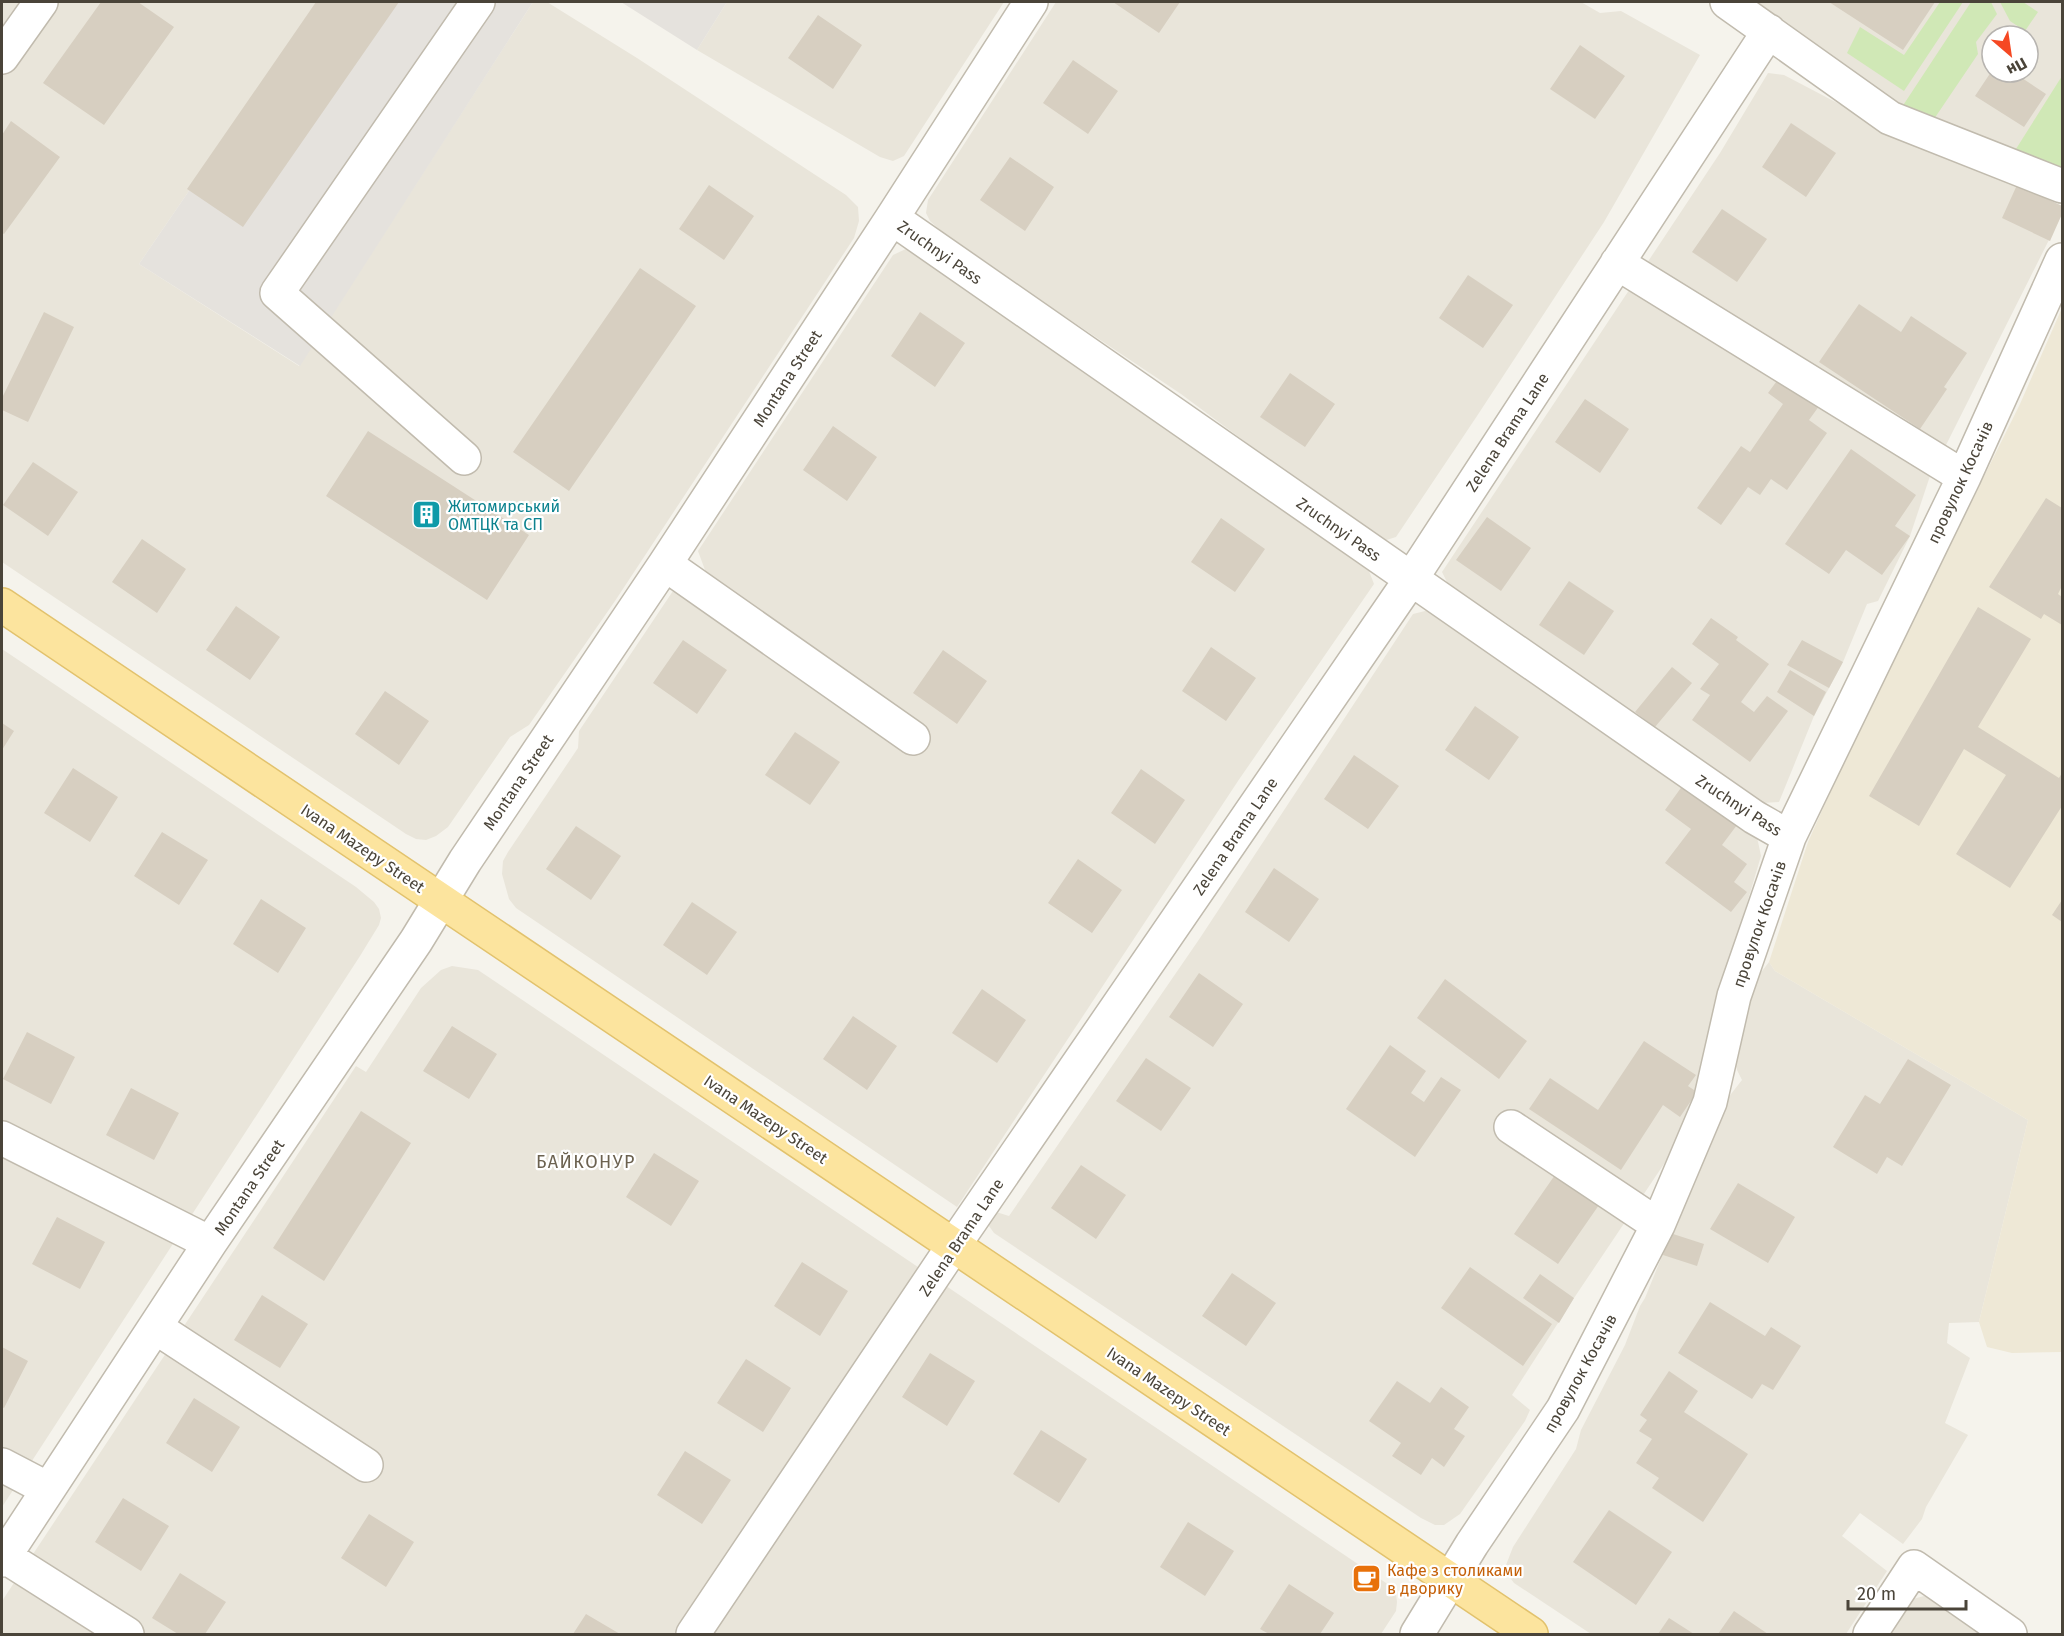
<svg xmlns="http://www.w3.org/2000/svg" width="2064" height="1636" font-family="'Fira Sans',sans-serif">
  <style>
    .residential { fill: #e9e5da; fill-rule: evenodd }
    .industrial { fill: #e5e2dd }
    .education { fill: #eee8d6 }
    .green { fill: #d0e8b6 }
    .building { fill: #d7cfc1 }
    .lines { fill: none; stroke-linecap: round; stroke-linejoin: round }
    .minor-casing { stroke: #c1bbae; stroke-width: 36 }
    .major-casing { stroke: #e2c26d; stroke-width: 36 }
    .minor { stroke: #fff; stroke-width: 33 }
    .major { stroke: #fce49e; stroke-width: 33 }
    .labels { text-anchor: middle; stroke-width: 4.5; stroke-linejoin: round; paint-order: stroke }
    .street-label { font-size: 16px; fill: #4a4439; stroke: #fff }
    .culture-label { font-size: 16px; fill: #0d838f; stroke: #fff; text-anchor: start }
    .food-label { font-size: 16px; fill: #c56008; stroke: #fff; text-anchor: start }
    .neighbourhood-label { font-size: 18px; letter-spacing: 1.5px; fill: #6c6250; stroke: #fff }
  </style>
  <rect width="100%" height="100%" fill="#f5f3ec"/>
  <path class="residential" d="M2,2H318L139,264L299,366L533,2H547L637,58L846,195L858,207L859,221L854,238L615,601L529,725L510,737L448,827L436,836L426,840L416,839L406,834L2,562Z
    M727,2H1004L904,156L893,161L880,157L697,50Z
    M1056,2H1581L1600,13L1621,11L1700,55L1604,222L1477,416L1396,537L1380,542L1181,394L952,241L930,221L926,213L928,200Z
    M1751,2H2062V172L1917,120ZM1992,36H2028V72H1992Z
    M1768,73L1784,75L1906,139L2017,185L2062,206V214L1945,447L1928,468L1930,476L1910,536L1878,601L1867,604L1843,662L1814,716L1779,802L1762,803L1653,728L1635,712L1628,711L1505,622L1449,586L1442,572L1720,153Z
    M910,247L1369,571L1374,584L1238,781L957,1207L516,908L509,899L502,874L503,861L508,852L578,748L579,731L677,585L694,587L705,570L698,551L893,255Z
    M1429,610L1757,837L1761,856L1728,967L1700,1092L1672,1152L1574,1298L1512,1395L1530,1410L1525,1421L1460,1514L1444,1525H1435L1421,1518L994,1233L989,1226V1219L993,1211L1009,1216L1200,938L1413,614Z
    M2,649L356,887L374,902L379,909L381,918L379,925L360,956L2,1507Z
    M1769,962L1775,971L2028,1120L1979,1322L1949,1323L1947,1343L1970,1358L1945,1423L1968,1435L1926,1507L1922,1519L1903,1544L1860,1513L1842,1536L1887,1571L1846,1634H1591L1514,1583L1508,1575L1506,1565L1513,1547L1576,1449L1581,1430L1625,1345L1640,1306L1645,1298L1724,1103L1742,1080L1737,1070L1733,1054L1752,984Z
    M452,966L478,970L1386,1583L1396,1594L1397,1602L1396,1611L1381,1634H2V1601L356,1066L366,1072L421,988L441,970Z
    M1924,1596L1937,1600L1988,1634H1888L1913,1599Z"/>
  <path class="industrial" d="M318,2H533L300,366L139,264Z
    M621,2H727L697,50Z"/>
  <path class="education" d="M2062,308V1352L2012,1353L1987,1347L1979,1322L2028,1120L1775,971L1769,962L1808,842L1858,730L2020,404Z"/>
  <path class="green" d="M1940,2H1963L1904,91L1847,53L1860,27L1904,55Z
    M1971,2H1991L1997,14L1976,42L1978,54L1930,125L1900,110Z
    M2000,2H2023L2038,12L2025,31L2010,21Z
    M2062,76V172L2009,160Z"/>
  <path class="building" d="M101,2H138L174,27L104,125L43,83Z
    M316,2H399L243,227L187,189Z
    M1113,2H1180L1159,33Z
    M1829,2H1935L1903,50Z
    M818,15L862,45L833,89L788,58Z
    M1580,45L1625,76L1595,119L1550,89Z
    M1073,60L1118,91L1088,134L1043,103Z
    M1991,72H2013L2046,94L2024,127L1975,96Z
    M11,121L60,157L4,234L2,233V135Z
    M1791,123L1836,153L1806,197L1762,167Z
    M1010,157L1054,187L1025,231L980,200Z
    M709,185L754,216L724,260L679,229Z
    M2017,185L2062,206V214L2050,241L2002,218Z
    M1722,209L1767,239L1737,282L1692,252Z
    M640,268L696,306L569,491L513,452Z
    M1468,275L1513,305L1483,348L1439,318Z
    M1859,304L1901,332L1911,316L1967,353L1944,387L1947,389L1920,429L1819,362Z
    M44,312L74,327L28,422L2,410V398Z
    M920,312L965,343L935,387L891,356Z
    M1290,373L1335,404L1305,447L1260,417Z
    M1782,374L1822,402L1809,420L1827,433L1787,490L1771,479L1760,495L1748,487L1721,525L1697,508L1741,446L1750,452L1783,404L1768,393Z
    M1585,399L1629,429L1600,473L1555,442Z
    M833,426L877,457L847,501L803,470Z
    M368,431L529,535L487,600L326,496Z
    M1851,449L1916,495L1895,526L1910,536L1882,575L1846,550L1829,574L1785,544Z
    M33,462L78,492L48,536L3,505Z
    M2046,498L2062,508V586L2058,594L2062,597V625L2044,614L2041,619L1989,587Z
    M1487,517L1531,548L1501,591L1456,560Z
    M1221,518L1265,549L1235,592L1191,562Z
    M142,539L186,569L157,613L112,582Z
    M1569,581L1614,611L1584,655L1539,625Z
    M236,606L280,637L250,680L206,650Z
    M1978,607L2031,639L1978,727L2059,778L2062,773V806L2010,888L1956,854L2006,775L1964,749L1919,826L1869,796Z
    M1711,618L1738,637L1736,640L1769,664L1741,702L1754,712L1767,696L1788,711L1750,762L1692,720L1710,695L1700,689L1719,664L1692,644Z
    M683,640L727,670L697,714L653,683Z
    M1802,640L1843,662L1829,688L1787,665Z
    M1211,647L1256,678L1226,721L1182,691Z
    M943,650L987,681L957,724L913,693Z
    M1672,667L1692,683L1655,727L1635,712Z
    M1790,670L1826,692L1814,716L1777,692Z
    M385,691L429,721L399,765L355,734Z
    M1475,706L1519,737L1489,780L1445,750Z
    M2,723L14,731L2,750Z
    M795,732L840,762L810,805L765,775Z
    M1354,755L1399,786L1368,829L1324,799Z
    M73,768L118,797L90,842L44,813Z
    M1141,769L1185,800L1155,844L1111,813Z
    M1683,785L1737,825L1722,845L1747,864L1734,882L1747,892L1731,912L1665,863L1691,829L1665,810Z
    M576,826L621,856L591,900L546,869Z
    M162,832L208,860L179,905L134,876Z
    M1078,859L1122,890L1092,933L1048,903Z
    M1274,868L1319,899L1289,942L1245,912Z
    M261,899L306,928L278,973L233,944Z
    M2062,900V922L2052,915Z
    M692,902L737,932L707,975L663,945Z
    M1199,973L1243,1004L1213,1047L1169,1017Z
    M1445,979L1527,1041L1499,1079L1417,1018Z
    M982,989L1026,1020L997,1063L952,1033Z
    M853,1016L897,1046L867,1090L823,1059Z
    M452,1026L497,1054L469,1099L423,1071Z
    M27,1032L75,1057L51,1104L3,1079Z
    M1644,1041L1696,1075L1688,1086L1697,1092L1680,1117L1663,1105L1621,1170L1529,1109L1550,1078L1598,1110Z
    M1390,1045L1426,1071L1411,1093L1424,1102L1441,1077L1461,1090L1415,1157L1346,1109Z
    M1146,1058L1191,1088L1161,1131L1116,1101Z
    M1908,1059L1951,1085L1902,1166L1887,1157L1877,1174L1833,1147L1865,1095L1880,1104Z
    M131,1088L179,1113L154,1160L106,1135Z
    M361,1111L411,1143L324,1281L273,1248Z
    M654,1153L699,1181L671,1226L626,1197Z
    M1564,1162L1608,1192L1558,1264L1514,1234Z
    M1081,1165L1126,1195L1096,1239L1051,1208Z
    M1738,1183L1795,1217L1768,1263L1710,1229Z
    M57,1217L105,1242L80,1289L32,1264Z
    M1670,1233L1704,1244L1697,1266L1663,1255Z
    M802,1262L848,1291L820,1336L774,1306Z
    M1470,1267L1552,1324L1523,1366L1441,1308Z
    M1232,1273L1276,1303L1246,1346L1202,1316Z
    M1540,1274L1574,1298L1559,1323L1523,1298Z
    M262,1295L308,1324L280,1368L234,1340Z
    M1710,1302L1765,1336L1771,1327L1801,1346L1773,1390L1762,1384L1752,1399L1678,1353Z
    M2,1347L28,1361L4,1408L2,1407Z
    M930,1353L975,1381L947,1426L902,1397Z
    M746,1359L791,1388L763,1432L717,1403Z
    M1669,1371L1698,1391L1684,1412L1748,1454L1703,1522L1652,1488L1659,1478L1636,1463L1652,1439L1639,1431L1647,1420L1640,1415Z
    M1397,1381L1430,1403L1441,1387L1469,1407L1454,1429L1465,1436L1444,1467L1432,1458L1421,1475L1392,1456L1401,1443L1369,1421Z
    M194,1398L240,1427L212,1472L166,1443Z
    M1041,1430L1087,1459L1059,1503L1013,1474Z
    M685,1451L731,1480L702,1524L657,1495Z
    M123,1498L169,1526L141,1571L95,1542Z
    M1609,1510L1672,1552L1636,1605L1573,1562Z
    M369,1514L414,1542L386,1587L341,1558Z
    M1188,1522L1234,1551L1205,1596L1160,1567Z
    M180,1573L226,1602L205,1634H178L152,1618Z
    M1289,1584L1334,1613L1320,1634H1269L1260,1629Z
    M1734,1611L1768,1634H1718Z
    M586,1614L620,1634H573Z
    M1669,1618L1694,1634H1658Z"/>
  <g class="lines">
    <defs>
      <path id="minor" d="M1727,2L1890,118L2062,186
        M2,57L41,2
        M892,218L1754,817L1789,837
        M1617,263L1964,477
        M464,458L277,293L478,2
        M665,564L913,738
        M1511,1127L1658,1225
        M2,1138L210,1243
        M155,1327L366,1465
        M2,1465L48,1489
        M4,1556L127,1634
        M2,1560L210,1243L416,941L465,861L665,564L892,218L1031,2
        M693,1634L954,1245L1411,579L1769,31
        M1417,1634L1472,1544L1563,1409L1658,1225L1710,1102L1734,996L1789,837L1964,477L2062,260
        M1870,1634L1914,1567L2010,1634"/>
      <path id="major" d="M2,605L1531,1634"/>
    </defs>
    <use href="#minor" class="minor-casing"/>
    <use href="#major" class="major-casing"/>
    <use href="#minor" class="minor"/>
    <use href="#major" class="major"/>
  </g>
  <defs>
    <symbol id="building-square" viewBox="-11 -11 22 22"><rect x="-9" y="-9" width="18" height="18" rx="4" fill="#0f9aa8" stroke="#fff"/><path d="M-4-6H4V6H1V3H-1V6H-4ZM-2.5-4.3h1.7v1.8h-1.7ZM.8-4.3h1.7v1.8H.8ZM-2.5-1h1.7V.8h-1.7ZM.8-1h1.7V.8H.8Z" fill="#fff"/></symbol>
    <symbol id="cafe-square" viewBox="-11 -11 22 22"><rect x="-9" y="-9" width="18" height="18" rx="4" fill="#e8710a" stroke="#fff"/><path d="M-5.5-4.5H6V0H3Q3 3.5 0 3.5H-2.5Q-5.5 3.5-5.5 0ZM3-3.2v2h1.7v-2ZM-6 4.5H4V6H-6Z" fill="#fff"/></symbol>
  </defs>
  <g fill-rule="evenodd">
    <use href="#building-square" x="410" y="498" width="33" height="33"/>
    <use href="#cafe-square" x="1350" y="1562" width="33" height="33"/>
  </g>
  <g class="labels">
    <g class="street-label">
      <text transform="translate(940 252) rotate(35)" y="6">Zruchnyi Pass</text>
      <text transform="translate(787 378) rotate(-57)" y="6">Montana Street</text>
      <text transform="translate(1507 432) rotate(-57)" y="6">Zelena Brama Lane</text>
      <text transform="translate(1960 482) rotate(-65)" y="6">провулок Косачів</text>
      <text transform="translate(1339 529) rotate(35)" y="6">Zruchnyi Pass</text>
      <text transform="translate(518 782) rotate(-56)" y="6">Montana Street</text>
      <text transform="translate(1739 805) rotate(33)" y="6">Zruchnyi Pass</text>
      <text transform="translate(1235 836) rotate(-56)" y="6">Zelena Brama Lane</text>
      <text transform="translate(363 848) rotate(34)" y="6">Ivana Mazepy Street</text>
      <text transform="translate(1759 924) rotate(-71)" y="6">провулок Косачів</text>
      <text transform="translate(766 1119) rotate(34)" y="6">Ivana Mazepy Street</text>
      <text transform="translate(249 1187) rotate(-56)" y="6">Montana Street</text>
      <text transform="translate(961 1237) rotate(-56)" y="6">Zelena Brama Lane</text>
      <text transform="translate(1580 1373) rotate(-61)" y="6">провулок Косачів</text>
      <text transform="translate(1169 1391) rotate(34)" y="6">Ivana Mazepy Street</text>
    </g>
    <g class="culture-label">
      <text x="448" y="512">Житомирський<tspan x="448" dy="18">ОМТЦК та СП</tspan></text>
    </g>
    <g class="food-label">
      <text x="1387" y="1576">Кафе з столиками<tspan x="1387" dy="18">в дворику</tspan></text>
    </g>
    <g class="neighbourhood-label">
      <text x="586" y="1168">БАЙКОНУР</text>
    </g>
  </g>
  <rect width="2064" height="1636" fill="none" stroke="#4a4439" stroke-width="6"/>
  <g transform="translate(2010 54) rotate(151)"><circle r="28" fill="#ffffff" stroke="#b7b4b0" stroke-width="1.5"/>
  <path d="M0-4.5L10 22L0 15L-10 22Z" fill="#f54823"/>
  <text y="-9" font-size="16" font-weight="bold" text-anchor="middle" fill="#4a4439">Пн</text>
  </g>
  <path d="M1848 1600v9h118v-9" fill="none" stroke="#4a4439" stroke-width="3"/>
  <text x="1857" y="1600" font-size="18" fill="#4a4439" stroke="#ffffff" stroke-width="4.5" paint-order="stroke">20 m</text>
</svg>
